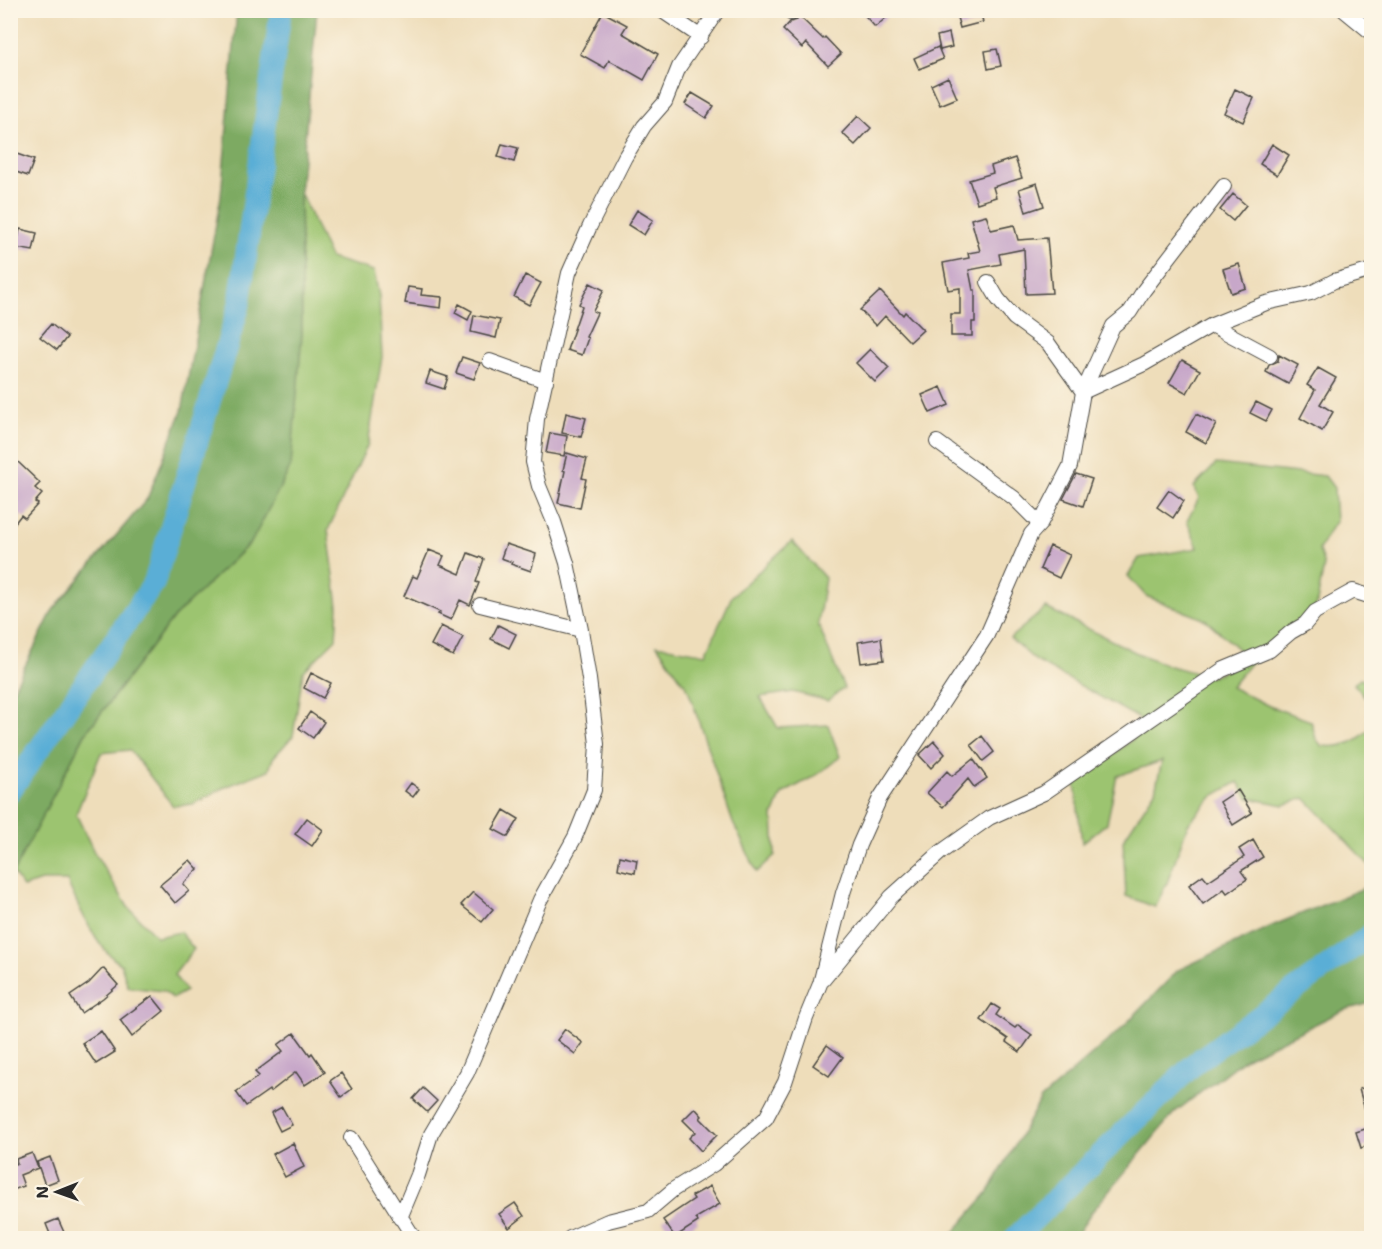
<svg xmlns="http://www.w3.org/2000/svg" width="1382" height="1249" font-family="'Shantell Sans',sans-serif">
  <style>
    .green { fill: #9cc470; stroke: #64784e; stroke-width: 1.5 }
    .forest { fill: #7daa62; stroke: #546a46; stroke-width: 1.5 }
    .lines { fill: none; stroke-linecap: round; stroke-linejoin: round }
    .river { stroke: #5aaed6; stroke-width: 22 }
    .building { fill: #c7a7c9 }
    .minor-casing { stroke: #484640; stroke-width: 16 }
    .minor { stroke: #fff; stroke-width: 14 }
  </style>
  <rect width="100%" height="100%" fill="#fcf5e5"/>
  <filter id="ink" filterUnits="userSpaceOnUse"><feTurbulence type="fractalNoise" baseFrequency=".0167" numOctaves="2"/><feDisplacementMap in="SourceGraphic" scale="12" xChannelSelector="R" yChannelSelector="G"/><feConvolveMatrix kernelMatrix="1 2 1 2 8 2 1 2 1" color-interpolation-filters="sRGB"/></filter>
  <filter id="wash" filterUnits="userSpaceOnUse"><feTurbulence type="fractalNoise" baseFrequency=".008" numOctaves="4" result="noise"/><feDisplacementMap in="SourceGraphic" scale="24" xChannelSelector="R" yChannelSelector="G"/><feGaussianBlur stdDeviation="1.35" result="paint"/><feColorMatrix in="noise" values="0 0 0 0 0 0 0 0 0 0 0 0 0 0 0 0 0 1.4 0 .05"/><feComposite in="paint" operator="in"/></filter>
  <g filter="url(#wash)">
    <rect width="100%" height="100%" fill="#eeddba"/>
    <path class="green" d="M300,192L330,258L374,271L379,296L382,357L368,444L328,530L338,606L336,639L303,672L293,736L273,758L269,770L225,787L193,804L173,806L130,750L101,753L76,814L94,852L128,907L157,937L180,932L194,949L174,975L186,991L173,998L163,991L128,987L121,964C98,951 78,906 67,881H41L23,887L13,873L85,734L174,617L252,541L302,334Z
      M1216,464L1325,476L1334,488L1336,522L1331,528L1319,550L1324,566L1315,612L1256,656L1231,687L1269,706L1311,721L1316,739L1322,746C1342,748 1357,743 1371,727V867L1305,798L1284,805L1248,798L1238,782L1213,796L1188,824L1167,883L1155,907L1126,896L1123,840L1155,791L1162,761L1117,776L1107,823L1082,843L1075,783L1133,739L1140,719L1036,661L1010,638L1046,608L1139,654L1170,666L1211,677L1249,659L1206,620L1146,596L1128,576L1139,558L1198,548L1187,521L1199,498L1194,487Z
      M792,541L825,578L818,624L844,688L828,701L793,692L760,697L778,728L828,725L840,757L818,774L782,794L773,816L775,855L757,872L733,823L688,689L657,645L706,654L732,596Z
      M1360,678L1371,682V711L1367,699L1354,684Z"/>
    <path class="forest" d="M237,10L317,11L300,192L302,334L291,466L252,541L174,617L85,734L11,877V694L53,610L147,499L182,411L221,196Z
      M1371,885V1003L1344,1010L1244,1059L1174,1113L1090,1214L1075,1238H949L988,1193L1041,1099L1120,1030L1178,970L1274,925Z"/>
    <g class="lines">
      <path class="river" d="M10,791L154,583L239,306L281,10
        M1015,1238L1195,1063L1372,934"/>
    </g>
    <g id="blocks">
      <path class="building" d="M860,10H881L887,17L875,27Z
        M955,10H980L983,22L960,28Z
        M603,12L627,25L622,33L658,54L644,80L609,60L605,68L580,54Z
        M799,16L823,39L825,37L841,54L828,66L806,43L802,48L783,30L790,22L797,20Z
        M949,33L952,47L940,50L937,36Z
        M938,47L943,59L919,69L914,58Z
        M997,49L1001,66L988,69L985,51Z
        M948,77L957,98L940,105L931,85Z
        M1235,89L1254,98L1243,122L1224,113Z
        M692,93L714,106L706,118L685,104Z
        M858,116L871,128L855,145L842,133Z
        M502,144L518,148L514,162L498,157Z
        M1272,144L1289,155L1277,175L1260,164Z
        M14,153L34,160L28,176L10,170Z
        M1015,158L1022,178L993,187L996,197L977,203L969,180L993,173L991,166Z
        M1037,183L1044,206L1026,212L1019,189Z
        M1233,194L1246,205L1233,221L1220,210Z
        M637,210L653,220L644,235L628,225Z
        M986,215L991,230L1014,225L1018,240L1047,238L1052,293L1026,294L1024,249L999,254L1001,264L969,270L973,290H975V322H972V336H951V314H960V288L948,290L943,263L969,258L968,253L980,251L971,219Z
        M20,229L37,233L33,251L16,248Z
        M1239,264L1246,288L1231,293L1223,269Z
        M525,275L541,283L529,305L514,297Z
        M590,283L604,290L593,311L597,313L586,337L588,338L582,355L567,350L582,306L579,304Z
        M408,287L422,289L421,295L442,297L441,308L405,303Z
        M880,291L903,315L905,312L923,330L910,342L885,316L876,326L860,310Z
        M459,304L472,311L468,320L455,313Z
        M474,315L500,320L496,338L471,332Z
        M51,324L67,337L57,350L40,337Z
        M870,349L889,368L875,382L856,363Z
        M1279,355L1298,365L1288,384L1266,372L1269,365L1278,361Z
        M462,357L480,363L474,379L456,373Z
        M1182,360L1200,370L1187,393L1169,383Z
        M1318,368L1336,378L1320,404L1333,412L1322,431L1300,418L1315,390L1307,385Z
        M430,371L448,377L444,389L426,383Z
        M941,387L949,405L930,413L922,395Z
        M1256,402L1272,410L1266,421L1250,413Z
        M566,413L586,418L581,437L562,433Z
        M1196,414L1216,424L1206,443L1186,432Z
        M550,433L567,436L564,456L546,453Z
        M567,453L587,459L582,478L586,479L580,508L558,503L565,471L563,470Z
        M18,462L40,483L35,488L42,494L35,502L38,504L25,518L21,515L10,529V469Z
        M1076,474L1092,479L1083,506L1063,499Z
        M1169,490L1184,501L1173,518L1157,507Z
        M506,544L536,554L531,571L511,564L512,562L501,558Z
        M1050,546L1070,555L1059,578L1040,569Z
        M429,550L444,556L440,565L460,574L468,553L484,559L476,582L479,583L470,605L460,600L451,620L438,614L440,612L404,596L413,576L417,578Z
        M498,625L516,634L509,648L491,639Z
        M441,626L463,637L453,656L431,645Z
        M881,638L884,660L861,663L858,642Z
        M311,673L331,683L323,698L304,688Z
        M310,712L324,722L313,738L299,728Z
        M982,736L994,752L983,761L971,745Z
        M934,741L945,754L931,768L919,755Z
        M973,759L987,778L974,787L968,779L943,807L927,793L947,771L952,776Z
        M411,783L419,789L413,797L405,791Z
        M1238,790L1252,813L1233,825L1220,802Z
        M504,810L519,819L508,837L493,829Z
        M307,818L323,830L312,846L295,834Z
        M1253,840L1263,857L1241,871L1247,879L1227,893L1224,889L1203,904L1189,885L1203,875L1208,881L1244,857L1239,849Z
        M620,856L637,860L635,873L618,869Z
        M190,860L198,869L183,884L189,891L175,903L160,885Z
        M473,892L493,909L482,922L461,905Z
        M103,968L118,985L103,998L81,1013L70,996L89,983Z
        M152,996L164,1011L132,1037L120,1020Z
        M992,1004L1000,1009L996,1015L1015,1028L1018,1025L1032,1035L1020,1052L1006,1042L1008,1039L981,1020Z
        M565,1029L583,1043L575,1054L557,1040Z
        M101,1031L115,1052L96,1064L82,1043Z
        M294,1033L310,1055L312,1053L325,1072L305,1085L296,1072L270,1092L269,1090L246,1106L236,1092L259,1076L255,1072L283,1051L278,1045Z
        M827,1045L843,1057L829,1076L813,1065Z
        M341,1073L352,1089L341,1097L330,1081Z
        M1371,1086V1123L1369,1124L1359,1089Z
        M423,1088L437,1101L427,1112L413,1099Z
        M282,1107L292,1125L280,1131L271,1113Z
        M695,1108L702,1116L700,1118L717,1135L701,1151L689,1138L695,1132L683,1120Z
        M1368,1128L1371,1145L1361,1148L1356,1132Z
        M293,1143L304,1167L285,1177L273,1154Z
        M32,1153L38,1168L20,1175L24,1186L10,1191V1154L15,1164L17,1163L16,1159Z
        M50,1157L58,1180L45,1185L37,1162Z
        M710,1186L720,1204L696,1218L698,1222L675,1237L663,1220L694,1199L692,1196Z
        M515,1203L524,1216L509,1228L499,1214Z
        M58,1219L67,1239H52L46,1224Z"/>
    </g>
  </g>
  <g filter="url(#ink)">
    <use href="#blocks" fill-opacity="0" stroke="#484640" stroke-width="1.5"/>
    <g class="lines">
      <defs>
        <path id="minor" d="M661,10L701,37
          M788,10L791,13
          M1344,10L1372,33
          M988,282L998,299L1014,318L1048,343L1083,392L1144,364L1212,325L1266,303L1311,293L1334,281L1372,270
          M1212,325L1270,356
          M490,361L546,381
          M937,442L1014,498L1040,524
          M480,605L581,630
          M823,980L891,897L941,852L989,818L1044,793L1222,670L1270,650L1291,632L1305,624L1315,612L1353,591L1372,597
          M351,1138L414,1238
          M400,1218L418,1175L431,1134L467,1073L540,900L575,837L594,790L597,744L589,679L581,630L567,563L554,522L539,486L533,462L537,419L569,273L590,226L625,157L644,126L665,102L679,67L718,10
          M570,1238L608,1221L648,1211L674,1189L714,1164L766,1118L785,1082L806,1018L820,984L843,893L859,845L880,798L987,635L1031,534L1040,524L1070,466L1083,392L1113,326L1130,312L1144,290L1224,186"/>
      </defs>
      <use href="#minor" class="minor-casing"/>
      <use href="#minor" class="minor"/>
    </g>
  </g>
  <rect width="1382" height="1249" fill="none" stroke="#fcf5e5" stroke-width="36"/>
  <g transform="translate(57 1192) rotate(269)" stroke="#fcf5e5" stroke-width="4.5" paint-order="stroke">
  <path d="M0-4.5L10 22L0 15L-10 22Z" fill="#2b2b2b"/>
  <text y="-9" font-size="16" font-weight="bold" text-anchor="middle" fill="#2b2b2b">N</text>
  </g>
</svg>
